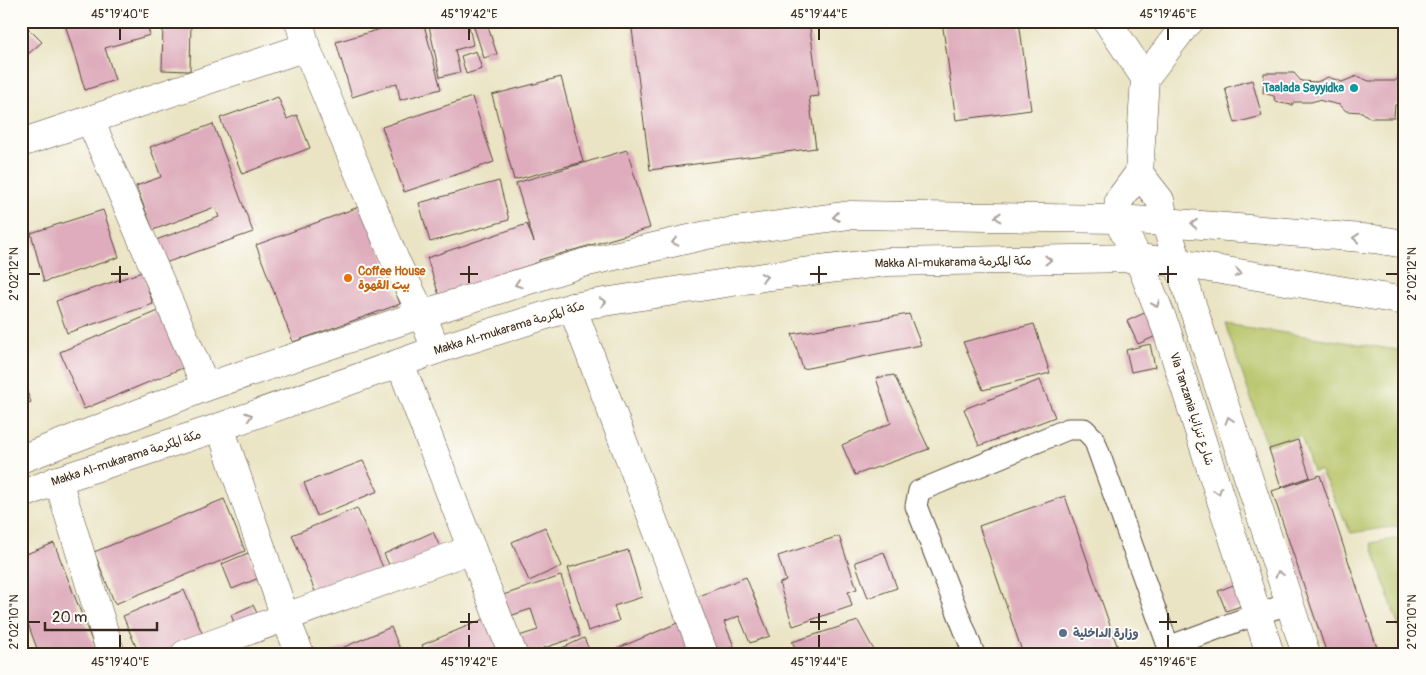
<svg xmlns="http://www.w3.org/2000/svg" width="1426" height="675" font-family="Pangolin,'Playpen Sans Arabic',sans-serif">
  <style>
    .green { fill: #b6c366; stroke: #787642 }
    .building { fill: #deacbc }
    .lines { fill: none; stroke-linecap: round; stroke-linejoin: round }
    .lane-casing { stroke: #554637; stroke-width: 23 }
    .street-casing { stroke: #554637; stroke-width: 29 }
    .secondary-casing { stroke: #554637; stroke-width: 29 }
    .highway-casing { stroke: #554637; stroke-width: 29 }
    .lane { stroke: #fff; stroke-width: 21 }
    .street { stroke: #fff; stroke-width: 28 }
    .secondary { stroke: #fff; stroke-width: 28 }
    .highway { stroke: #fff; stroke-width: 28 }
    .oneway { stroke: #a79f9a }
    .ticks { fill: none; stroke: #3b2a1e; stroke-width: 2 }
    .culture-dot { fill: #0f9aa8; stroke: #fdfcf7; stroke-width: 2 }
    .food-dot { fill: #e8710a; stroke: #fdfcf7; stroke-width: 2 }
    .service-dot { fill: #5c6f8a; stroke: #fdfcf7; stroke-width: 2 }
    .labels { text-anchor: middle; stroke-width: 4; stroke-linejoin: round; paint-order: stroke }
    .culture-label { font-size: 12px; font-weight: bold; fill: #0d838f; stroke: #fdfcf7; text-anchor: end }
    .street-label { font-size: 12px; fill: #3b2a1e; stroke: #fdfcf7 }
    .food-label { font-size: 12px; font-weight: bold; fill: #c56008; stroke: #fdfcf7; text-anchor: start }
    .service-label { font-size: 12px; font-weight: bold; fill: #4e5e75; stroke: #fdfcf7; text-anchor: start }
    .neatline { fill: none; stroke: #3b2a1e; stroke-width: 2 }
    .ticks-label { font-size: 12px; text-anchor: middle; fill: #3b2a1e }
  </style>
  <rect width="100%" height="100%" fill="#fdfcf7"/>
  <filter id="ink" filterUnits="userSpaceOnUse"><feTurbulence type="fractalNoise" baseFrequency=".02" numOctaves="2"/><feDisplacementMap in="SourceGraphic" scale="10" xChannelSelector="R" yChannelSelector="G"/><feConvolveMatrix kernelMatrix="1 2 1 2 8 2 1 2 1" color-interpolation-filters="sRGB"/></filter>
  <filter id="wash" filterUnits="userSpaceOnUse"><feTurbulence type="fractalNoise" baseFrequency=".0096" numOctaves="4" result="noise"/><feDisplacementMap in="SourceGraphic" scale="20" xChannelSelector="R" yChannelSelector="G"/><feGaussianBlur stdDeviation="1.12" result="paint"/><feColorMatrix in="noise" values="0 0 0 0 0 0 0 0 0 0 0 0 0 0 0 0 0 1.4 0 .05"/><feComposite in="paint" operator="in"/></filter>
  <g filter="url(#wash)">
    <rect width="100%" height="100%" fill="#eae4c4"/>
    <path class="green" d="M1225,324L1405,351V525L1351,533L1320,470L1313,472L1301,436L1267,445Z
      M1405,537V646L1371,543Z"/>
    <g id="blocks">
      <path class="building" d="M21,21L42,42L21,60Z
        M64,21H146L150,35L105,48L115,80L85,90Z
        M408,21H423L441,89L400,100L397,83L352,97L336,42Z
        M428,21H468L473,45L455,50L460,72L440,77Z
        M472,21H486L497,54L484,58Z
        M631,21H809L819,96L809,97L816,148L650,170Z
        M942,21H1019L1031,110L956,120Z
        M163,22L191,23L190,71L162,70Z
        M476,51L482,69L466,74L461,56Z
        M1405,71V100L1395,105L1394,118H1370L1362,112L1346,111L1340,105L1318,100L1311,102H1294L1292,105L1275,102L1274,96L1263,93L1264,73H1294L1301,81L1317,82L1328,77L1342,82L1357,76L1369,81H1395Z
        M561,77L583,162L514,180L492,95Z
        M1252,80L1262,116L1235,123L1225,88Z
        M278,97L287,119L297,115L310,148L242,174L220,118Z
        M472,97L494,162L404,192L382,127Z
        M213,124L253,232L165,263L156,240L219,217L215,207L153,230L136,186L161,177L150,147Z
        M627,150L650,228L539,260V262L439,295L427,258L527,224L534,242L516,183Z
        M499,181L509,220L430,242L419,203Z
        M364,205L400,304L293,342L256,245Z
        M103,210L119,257L44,282L31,233Z
        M142,272L153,304L67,333L56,301Z
        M1153,309L1163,333L1138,344L1127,321Z
        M161,310L185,367L84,409L60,352Z
        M909,314L921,345L803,369L792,334Z
        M1034,324L1050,373L983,390L963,342Z
        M1150,344L1155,367L1131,372L1126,350Z
        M894,375L929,449L855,475L842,445L891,423L876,378Z
        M21,377L31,402L21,406Z
        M1040,380L1055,417L979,446L964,409Z
        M1298,440L1310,477L1281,487L1269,449Z
        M363,461L378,491L317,516L304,483Z
        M1320,475L1379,654H1327L1272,491Z
        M1065,496L1120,654H1023L979,526Z
        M224,499L245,551L115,604L94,552Z
        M357,508L385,572L319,601L292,535Z
        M545,527L562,566L529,581L512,542Z
        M433,532L441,549L392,571L384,554Z
        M839,536L857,589L848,592L852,606L793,626L779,583L786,581L778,556Z
        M54,543L97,654H39L28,624L21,627V556Z
        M628,550L642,597L614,606L619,621L588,631L568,568Z
        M884,552L897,588L868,598L855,562Z
        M248,553L259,578L232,589L222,564Z
        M561,576L580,636L526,654L519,636L538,630L531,609L507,617L500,596Z
        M746,577L770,636L750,643L739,616L724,622L734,646L714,654L692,599Z
        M1236,584L1244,605L1226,611L1218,591Z
        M184,590L205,640L171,654H139L123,616Z
        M253,605L260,619L237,630L231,615Z
        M489,617L504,654H426L422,645Z
        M858,621L876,654H799L792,642Z
        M680,622L693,654H609V652Z
        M391,627L402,654H328Z
        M584,638L591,654H549Z"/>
    </g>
  </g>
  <g filter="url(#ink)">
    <use href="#blocks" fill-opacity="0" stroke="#554637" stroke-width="1"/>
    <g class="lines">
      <defs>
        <path id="lane" d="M1168,647L1257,614L1289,604
          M974,654L916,506L919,491L1068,429H1084L1094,439L1171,654"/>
        <path id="street" d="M299,21L306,47L395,260L422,314L436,350
          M90,120L206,387
          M21,143L306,47
          M572,307L704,654
          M400,363L499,620L513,654
          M220,427L285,617L300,654
          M58,480L111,654
          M185,654L472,549"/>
        <path id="secondary" d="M1107,21L1145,78
          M1145,78L1139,173L1119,200L1117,219L1138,258L1166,328L1270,654
          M1145,78L1184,27L1190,21
          M1139,173L1160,200L1165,222L1306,654"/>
        <path id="highway" d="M21,459L206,387L422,314L583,263L707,235L850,215L1117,219L1165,222L1374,239L1405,244
          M21,495L58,480L220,427L436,350L572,307L770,276L887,262L1138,258L1179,263L1405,301"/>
      </defs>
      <use href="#lane" class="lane-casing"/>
      <use href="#street" class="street-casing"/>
      <use href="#secondary" class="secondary-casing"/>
      <use href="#highway" class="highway-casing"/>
      <use href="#lane" class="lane"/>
      <use href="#street" class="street"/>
      <use href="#secondary" class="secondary"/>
      <use href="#highway" class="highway"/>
    </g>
    <defs><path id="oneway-chevron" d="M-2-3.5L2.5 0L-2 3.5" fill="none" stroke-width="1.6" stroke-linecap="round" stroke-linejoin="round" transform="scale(1.25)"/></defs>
    <g class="oneway">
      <use href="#oneway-chevron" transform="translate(836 217) rotate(172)"/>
      <use href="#oneway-chevron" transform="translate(998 217) rotate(-179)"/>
      <use href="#oneway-chevron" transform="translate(1194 224) rotate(-175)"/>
      <use href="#oneway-chevron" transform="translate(1356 238) rotate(-175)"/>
      <use href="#oneway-chevron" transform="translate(675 242) rotate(167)"/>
      <use href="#oneway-chevron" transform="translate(1048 260) rotate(-1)"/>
      <use href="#oneway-chevron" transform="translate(1238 273) rotate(10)"/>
      <use href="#oneway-chevron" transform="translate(764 277) rotate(-9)"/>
      <use href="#oneway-chevron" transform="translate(518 284) rotate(162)"/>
      <use href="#oneway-chevron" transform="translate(603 302) rotate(-9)"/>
      <use href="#oneway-chevron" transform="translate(1156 304) rotate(68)"/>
      <use href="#oneway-chevron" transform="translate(249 416) rotate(-20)"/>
      <use href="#oneway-chevron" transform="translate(1229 420) rotate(-108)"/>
      <use href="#oneway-chevron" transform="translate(1218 491) rotate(72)"/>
      <use href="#oneway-chevron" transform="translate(1279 574) rotate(-108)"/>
    </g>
  </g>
  <path class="ticks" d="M120,28V40M469,28V40M819,28V40M1168,28V40M120,266V283M469,266V283M819,266V283M1168,266V283M28,274H40M111,274H128M460,274H478M810,274H827M1159,274H1177M1386,274H1398M469,613V630M819,613V630M1168,613V630M28,622H40M460,622H478M810,622H827M1159,622H1177M1386,622H1398M120,635V648M469,635V648M819,635V648M1168,635V648"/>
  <circle class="culture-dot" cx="1354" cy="88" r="5"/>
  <circle class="food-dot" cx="348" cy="278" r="5"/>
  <circle class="service-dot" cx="1063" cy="633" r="5"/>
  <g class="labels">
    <g class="culture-label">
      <text x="1344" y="92">Taalada Sayyidka</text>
    </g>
    <g class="street-label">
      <text transform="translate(953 262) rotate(-1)" y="4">Makka Al-mukarama مكة المكرمة</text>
      <text transform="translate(509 328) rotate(-17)" y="4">Makka Al-mukarama مكة المكرمة</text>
      <text transform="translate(1192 409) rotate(72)" y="4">Via Tanzania شارع تنزانيا</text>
      <text transform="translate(126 458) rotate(-18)" y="4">Makka Al-mukarama مكة المكرمة</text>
    </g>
    <g class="food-label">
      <text x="358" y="275">Coffee House<tspan x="358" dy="14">بيت القهوة</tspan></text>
    </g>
    <g class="service-label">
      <text x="1073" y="637">وزارة الداخلية</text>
    </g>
  </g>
  <rect width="1426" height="675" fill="none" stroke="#fdfcf7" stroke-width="55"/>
  <path d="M45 622v8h112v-8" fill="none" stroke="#3b2a1e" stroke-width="2.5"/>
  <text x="52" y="622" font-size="15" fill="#3b2a1e" stroke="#fdfcf7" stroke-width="4" paint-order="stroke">20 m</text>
  <rect x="28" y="28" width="1370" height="620" class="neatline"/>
  <g class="ticks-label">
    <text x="120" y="18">45°19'40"E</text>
    <text x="469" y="18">45°19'42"E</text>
    <text x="819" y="18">45°19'44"E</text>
    <text x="1168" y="18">45°19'46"E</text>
    <text transform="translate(14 274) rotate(-90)" y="4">2°02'12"N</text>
    <text transform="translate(1412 274) rotate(-90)" y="4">2°02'12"N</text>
    <text transform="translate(14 622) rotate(-90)" y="4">2°02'10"N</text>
    <text transform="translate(1412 622) rotate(-90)" y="4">2°02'10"N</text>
    <text x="120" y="666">45°19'40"E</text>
    <text x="469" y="666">45°19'42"E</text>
    <text x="819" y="666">45°19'44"E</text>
    <text x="1168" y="666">45°19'46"E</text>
  </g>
</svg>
